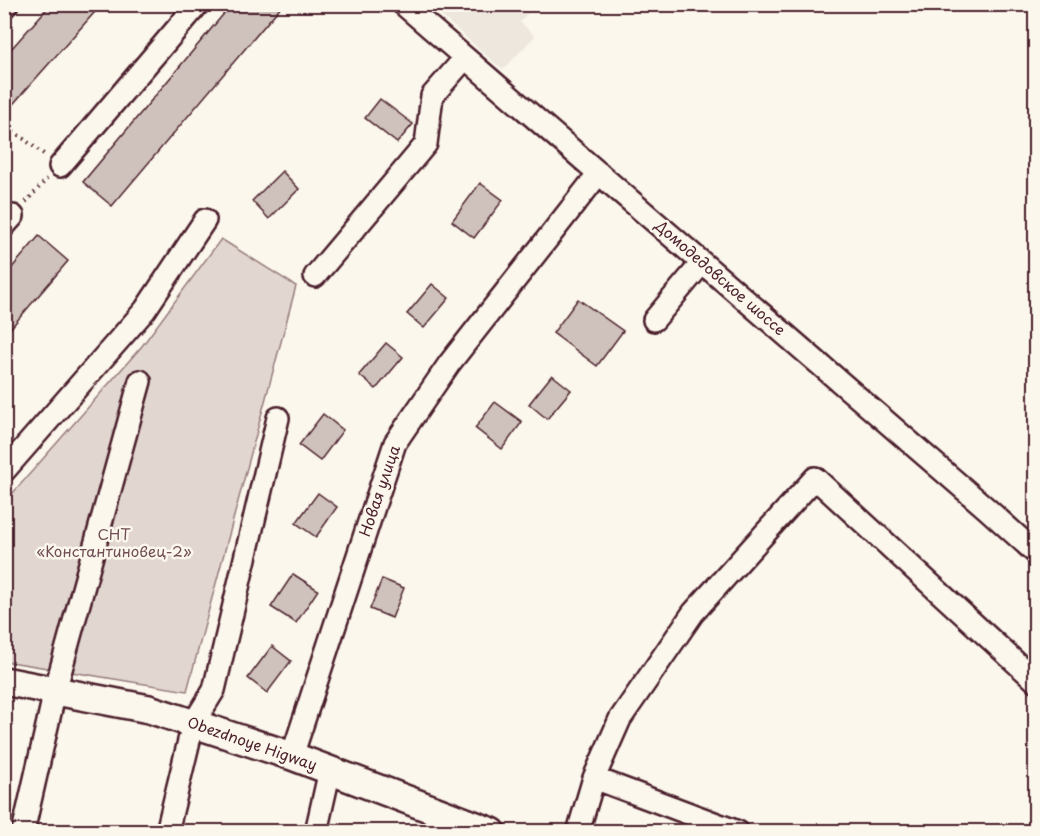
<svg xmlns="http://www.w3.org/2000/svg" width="1040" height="836" font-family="'Playpen Sans',sans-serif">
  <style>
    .built { fill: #eee7de }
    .green { fill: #e2d7d0; stroke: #967b7e; stroke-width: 1.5 }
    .building { fill: #cfc2bc; stroke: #4a1f2b; stroke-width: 1.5 }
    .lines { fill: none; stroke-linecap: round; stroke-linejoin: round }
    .minor-casing { stroke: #4a1f2b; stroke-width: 26 }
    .major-casing { stroke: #4a1f2b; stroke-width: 32 }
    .path { stroke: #4a1f2b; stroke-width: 4; stroke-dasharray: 1.5 4.5; stroke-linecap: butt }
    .minor { stroke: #fbf7ec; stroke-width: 21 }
    .major { stroke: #fbf7ec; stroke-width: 27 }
    .labels { text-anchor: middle; stroke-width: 5; stroke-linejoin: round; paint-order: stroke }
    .street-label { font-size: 15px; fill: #4a1f2b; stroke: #fbf7ec }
    .park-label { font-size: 15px; fill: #704d54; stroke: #fbf7ec }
  </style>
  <rect width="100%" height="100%" fill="#fbf7ec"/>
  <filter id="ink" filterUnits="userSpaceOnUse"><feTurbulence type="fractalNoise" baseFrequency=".0167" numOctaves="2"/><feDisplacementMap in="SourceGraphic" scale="12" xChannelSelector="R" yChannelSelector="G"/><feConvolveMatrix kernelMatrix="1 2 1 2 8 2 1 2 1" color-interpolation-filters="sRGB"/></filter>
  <g filter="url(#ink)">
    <path class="built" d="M429,5H535L520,22L535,36L503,70Z"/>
    <path class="green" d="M221,239L296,286L187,691L5,661V502L142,346Z"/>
    <path class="building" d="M51,4H102L6,112L4,111V57Z
      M232,4H283L112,206L83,182Z
      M380,99L413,124L397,143L365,118Z
      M282,171L299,189L269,219L252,201Z
      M480,183L503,200L474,238L452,221Z
      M39,236L68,261L4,336V277Z
      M432,284L449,298L424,328L407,314Z
      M578,299L623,331L597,366L553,333Z
      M386,343L403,357L376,389L359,375Z
      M552,375L571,390L547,419L529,404Z
      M495,402L522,422L502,449L475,428Z
      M323,414L343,430L320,461L299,445Z
      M318,493L337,507L316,537L296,523Z
      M293,574L318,590L296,623L271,607Z
      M382,579L404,588L392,618L370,609Z
      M272,646L291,661L267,693L248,678Z"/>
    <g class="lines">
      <defs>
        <path id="minor" d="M403,4L986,508L1036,553
          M4,7L7,4
          M60,166L198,4
          M4,226L13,216
          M315,276L426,144L432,96L465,58
          M654,320L702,263
          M4,471L145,310L205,220
          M292,756L395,443L449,364L599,173
          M594,778L738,832
          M23,832L55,691L140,381
          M167,832L193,724L214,690L278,418
          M316,832L330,770
          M578,832L594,778L620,719L693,613L815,478L1036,681"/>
        <path id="major" d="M4,681L149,709L292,756L492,832"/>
      </defs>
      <use href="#minor" class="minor-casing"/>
      <use href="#major" class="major-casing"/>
      <path class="path" d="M4,124L45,155
        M26,202L47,179"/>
      <use href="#minor" class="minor"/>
      <use href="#major" class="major"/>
    </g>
  </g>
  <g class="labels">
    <g class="street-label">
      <text transform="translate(720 278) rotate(41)" y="5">Домодедовское шоссе</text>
      <text transform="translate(380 491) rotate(-71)" y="5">Новая улица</text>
      <text transform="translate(252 744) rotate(19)" y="5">Obezdnoye Higway</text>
    </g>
    <g class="park-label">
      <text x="114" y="540">СНТ<tspan x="114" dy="17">«Константиновец-2»</tspan></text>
    </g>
  </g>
  <rect width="1040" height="836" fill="none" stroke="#fbf7ec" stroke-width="24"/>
  <rect x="12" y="12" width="1016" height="812" fill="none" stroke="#4a1f2b" stroke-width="2" filter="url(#ink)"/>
</svg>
